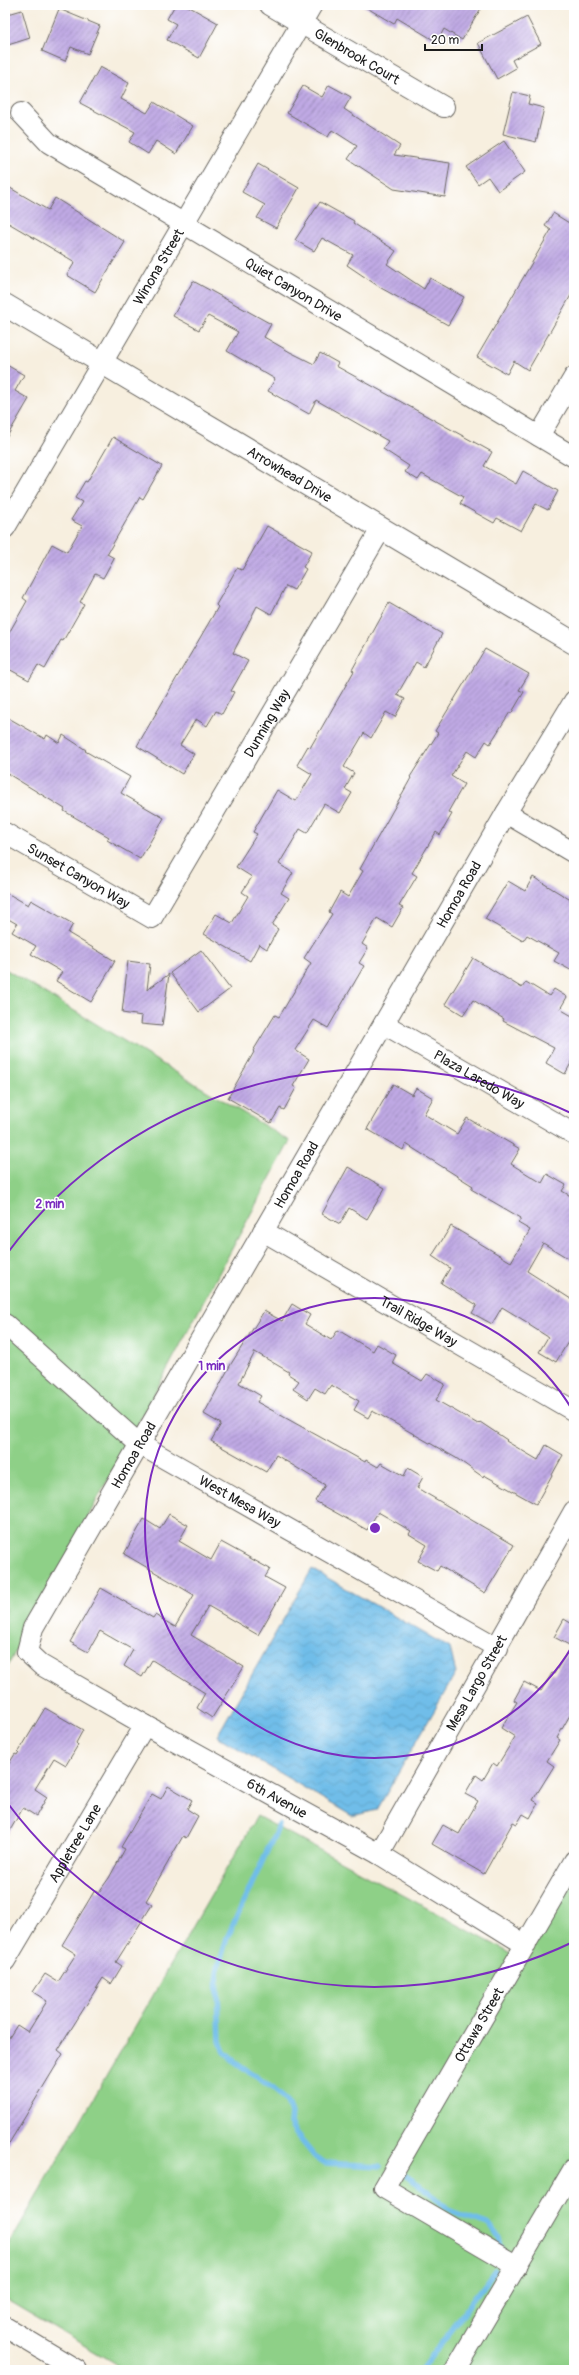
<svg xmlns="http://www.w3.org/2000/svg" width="579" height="2375" font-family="Pangolin,sans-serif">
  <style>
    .grass { fill: #8ed087; stroke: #557652 }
    .water { fill: url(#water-waves); stroke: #466c82 }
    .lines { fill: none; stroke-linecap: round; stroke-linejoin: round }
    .stream { stroke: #6fbde9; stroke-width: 5.5 }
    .building { fill: url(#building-hatch) }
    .street-casing { stroke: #696660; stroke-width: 22 }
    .secondary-casing { stroke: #696660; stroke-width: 24 }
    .street { stroke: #fff; stroke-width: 20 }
    .secondary { stroke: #fff; stroke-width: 22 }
    .ring { fill: none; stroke: #7b2cbf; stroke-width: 2 }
    .labels { text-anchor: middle; stroke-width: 3.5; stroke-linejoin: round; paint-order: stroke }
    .street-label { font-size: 14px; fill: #1c1c1c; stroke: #fff }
    .centre { fill: #7b2cbf; stroke: #fff; stroke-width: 2 }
    .ring-label { font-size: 12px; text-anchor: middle; font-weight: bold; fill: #7b2cbf; stroke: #fff; stroke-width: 3.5; stroke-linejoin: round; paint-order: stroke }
  </style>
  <defs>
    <pattern id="water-waves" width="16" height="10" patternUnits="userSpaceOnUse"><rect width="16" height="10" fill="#6fbde9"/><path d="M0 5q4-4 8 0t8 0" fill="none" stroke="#60a2c7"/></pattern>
    <pattern id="building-hatch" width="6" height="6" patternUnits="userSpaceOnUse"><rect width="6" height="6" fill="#bfa9e4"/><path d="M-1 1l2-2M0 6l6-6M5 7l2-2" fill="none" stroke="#9a89b8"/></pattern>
  </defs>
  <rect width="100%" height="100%" fill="#fff"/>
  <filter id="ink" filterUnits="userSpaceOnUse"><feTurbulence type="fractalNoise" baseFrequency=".025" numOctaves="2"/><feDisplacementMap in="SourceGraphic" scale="8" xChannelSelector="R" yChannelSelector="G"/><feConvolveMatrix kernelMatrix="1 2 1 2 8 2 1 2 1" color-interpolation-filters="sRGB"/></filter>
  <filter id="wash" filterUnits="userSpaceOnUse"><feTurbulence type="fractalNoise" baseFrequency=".012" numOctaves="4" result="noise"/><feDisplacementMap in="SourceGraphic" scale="16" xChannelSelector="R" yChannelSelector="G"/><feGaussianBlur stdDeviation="0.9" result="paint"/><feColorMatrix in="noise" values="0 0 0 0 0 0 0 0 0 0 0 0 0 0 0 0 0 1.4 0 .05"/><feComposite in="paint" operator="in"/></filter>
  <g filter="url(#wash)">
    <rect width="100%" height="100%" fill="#f7efdf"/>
    <path class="grass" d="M5,969L290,1141L5,1671Z
      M257,1816L510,1953L574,1846V2370H126L5,2299V2251Z"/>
    <path class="water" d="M312,1569L450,1648L456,1673L377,1810L352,1816L217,1736Z"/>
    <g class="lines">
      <path class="stream" d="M279,1825L227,1938L217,1972L220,2040L224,2052L234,2061L268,2085L287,2102L291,2114L290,2123L296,2134L315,2157L324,2163L380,2166
        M406,2176L430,2192L448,2210L490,2225L499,2238L502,2251
        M421,2370L495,2271"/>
    </g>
    <g id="blocks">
      <path class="building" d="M175,5H186L218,23L199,58L167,40L176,24L167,19Z
        M362,5H483L462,40L444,29L437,42L397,18L394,24Z
        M59,9L100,26L88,54L71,47L65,61L42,51Z
        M22,10L30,38L5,46V15Z
        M527,17L541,44L512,60L516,68L497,79L478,43Z
        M100,67L129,83L121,99L147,113L154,102L193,126L176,154L156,141L148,154L129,142L135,132L80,103Z
        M329,85L351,97L344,109L400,146L394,155L450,163L445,197L394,189L348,159L357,146L332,130L328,137L287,113L303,86L322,97Z
        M513,92L530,96L528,104L544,108L536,142L503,134Z
        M504,141L525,172L498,191L488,177L478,184L466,167Z
        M258,164L299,188L276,228L257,218L265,205L242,192Z
        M5,185L48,210L55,198L125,242L95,292L67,275L75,262L5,221Z
        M320,202L354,221L353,223L396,251L387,264L424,289L430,278L464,297L448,325L381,288L347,265L353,255L322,238L314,251L295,240Z
        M553,213L574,226V290L528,370L514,361L507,374L477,357L551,230L545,226Z
        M193,281L271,324L264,337L290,352L314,364L320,353L338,363L336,366L492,452L484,466L516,484L523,471L558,491L548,510L536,504L521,531L497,518L494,523L460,504L463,497L422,474L418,480L405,472L409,466L383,449L388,441L316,400L309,414L268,391L275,379L227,351L238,332L208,316L199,330L173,316Z
        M5,364L24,375L15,391L29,399L5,440Z
        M113,437L162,466L143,499L140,497L107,554L114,558L103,578L95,574L80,602L84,604L63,641L61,640L45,669L38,665L29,680L5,667V640L27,601L23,598L52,544L67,552L82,526L71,520L82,502L75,498L85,481L87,482Z
        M267,526L312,551L303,567L306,569L294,590L286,586L271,614L257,606L233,653L248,661L231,691L234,692L222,714L216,711L207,726L196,719L180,745L194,754L182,774L137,746L218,607L216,605L237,568L242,570Z
        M389,603L442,634L424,667L416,662L397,695L405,699L395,717L386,712L371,738L364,733L344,767L354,773L345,789L352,793L340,813L324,804L307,833L300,829L279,864L293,873L281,893L289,898L272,925L278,929L267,949L259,944L250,961L204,934L216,914L232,923L248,896L242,892L252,877L236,867L257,834L253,832L277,790L296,801L312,774L297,765L308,746L310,748L354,671L352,670Z
        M485,649L529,674L519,690L524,692L511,714L510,712L490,744L486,741L476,757L467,751L451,776L464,784L448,812L452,814L440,835L436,832L412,873L417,876L399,906L403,908L392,927L377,918L362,944L368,948L359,963L364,966L328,1028L314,1020L295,1050L309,1059L293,1086L296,1088L284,1110L280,1108L271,1123L228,1098L254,1052L253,1051L275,1015L279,1017L311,963L304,958L332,914L329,912L340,892L348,897L363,871L360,869L411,778L410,777L438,733L435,731Z
        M5,716L45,739L47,735L59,743L63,735L86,750L85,751L130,777L121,793L164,818L140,859L107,840L109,837L64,811L65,809L5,772Z
        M533,877L574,902V972L554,961L559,953L527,935L523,941L485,919L508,881L525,891Z
        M5,892L28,905L31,900L73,924L68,933L115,961L91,1002L56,981L62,972L31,954L36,946L12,932L17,924L5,917Z
        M201,950L230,989L199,1012L170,973Z
        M473,958L522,988L526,982L549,996L554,989L567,997L560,1009L574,1017V1058L565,1074L546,1063L554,1048L503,1021L504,1019L473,1000L463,1015L445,1004Z
        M128,961L150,964L147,990L169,974L162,1026L141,1024L142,1016L122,1013Z
        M393,1084L412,1095L416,1088L433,1098L424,1114L457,1134L467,1118L520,1149L511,1164L542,1183L547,1174L566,1185L562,1191L574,1198V1262L543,1243L527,1271L574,1301V1332L556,1362L539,1352L548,1337L529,1325L530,1324L502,1307L492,1324L472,1313L477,1305L441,1283L450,1268L432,1256L451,1226L511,1262L530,1230L518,1223L521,1218L471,1189L473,1186L406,1144L403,1150L367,1129Z
        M348,1167L385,1188L367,1219L349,1208L340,1224L322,1214Z
        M292,1304L310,1315L305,1324L331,1340L338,1330L373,1351L377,1344L396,1355L392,1363L422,1381L427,1374L445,1384L436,1400L478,1424L480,1422L507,1440L506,1441L538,1460L546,1445L563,1455L536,1504L484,1475L483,1477L456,1458L382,1416L372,1411L368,1418L354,1410L359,1401L331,1385L325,1394L315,1388L308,1399L293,1389L299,1381L288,1374L289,1372L255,1352L239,1383L261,1396L257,1402L365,1462L366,1460L378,1467L381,1463L404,1476L408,1468L423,1477L417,1488L514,1545L485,1593L440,1566L437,1571L418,1561L427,1545L409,1534L411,1531L378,1512L367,1530L315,1501L325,1485L276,1455L266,1472L211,1441L221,1424L204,1414L231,1364L264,1311L282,1321Z
        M169,1514L188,1525L179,1541L211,1560L221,1542L270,1569L265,1577L285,1588L258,1635L208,1606L191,1635L244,1667L212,1718L197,1708L205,1693L152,1660L142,1677L124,1666L133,1650L100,1631L88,1652L70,1642L101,1588L153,1618L155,1615L175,1627L194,1595L124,1554L144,1519L160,1529Z
        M564,1619L574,1625V1708L557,1738L560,1740L547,1761L554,1766L533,1800L538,1803L530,1818L523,1814L517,1824L513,1822L484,1874L432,1844L443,1825L459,1834L478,1801L465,1794L476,1775L483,1780L493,1763L497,1766L515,1737L501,1728L517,1702L514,1700L524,1682L541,1691L552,1673L554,1674L571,1646L554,1637Z
        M45,1708L83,1730L76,1743L78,1745L66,1765L54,1758L35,1789L47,1797L36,1816L23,1808L5,1839V1770L15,1754L17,1755Z
        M168,1786L192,1800L187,1809L198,1816L186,1838L183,1836L146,1901L152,1905L116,1962L122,1966L111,1984L103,1978L58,2050L63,2054L5,2150V2044L17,2025L28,2032L47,2001L33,1992L45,1974L58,1982L76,1954L62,1945L95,1890L99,1892L109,1878L125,1849L121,1847L152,1794L161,1799Z"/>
    </g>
  </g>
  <g filter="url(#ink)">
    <use href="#blocks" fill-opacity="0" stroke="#696660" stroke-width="1"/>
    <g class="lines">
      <defs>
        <g id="street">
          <path id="s1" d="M270,5L444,107"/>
          <path id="s2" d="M21,113L49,143L574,457"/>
          <path d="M539,436L574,377"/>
          <path id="s3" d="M5,528L312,5"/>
          <path d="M506,813L574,853"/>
          <path id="s4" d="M5,833L152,918L381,529"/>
          <path id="s5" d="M384,1024L574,1134"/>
          <path id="s6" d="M263,1231L574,1411"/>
          <path id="s7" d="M5,1324L139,1444L498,1648"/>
          <path id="s8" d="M379,1854L574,1511"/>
          <path id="s9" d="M526,1945L379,1854L145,1725L41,1665L27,1652L33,1628L506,813L574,701"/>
          <path id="s10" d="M5,1961L145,1725"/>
          <path id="s11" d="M517,2266L384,2188L574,1861"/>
          <path d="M5,2327L77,2370"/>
          <path d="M455,2370L574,2168"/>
        </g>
        <g id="secondary">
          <path id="s12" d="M5,305L574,643"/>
        </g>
      </defs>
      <use href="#street" class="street-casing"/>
      <use href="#secondary" class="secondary-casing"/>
      <use href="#street" class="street"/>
      <use href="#secondary" class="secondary"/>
    </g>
  </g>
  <g class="ring">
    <path d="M573 1645A230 230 0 1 1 573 1411"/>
    <path d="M573 1942A459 459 0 0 1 6 1801M6 1255A459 459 0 0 1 573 1114"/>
  </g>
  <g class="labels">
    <g class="street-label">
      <text dy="5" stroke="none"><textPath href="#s1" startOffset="101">Glenbrook Court</textPath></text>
      <text dy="5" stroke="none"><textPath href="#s3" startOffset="303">Winona Street</textPath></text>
      <text dy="5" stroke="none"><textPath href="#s2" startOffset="326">Quiet Canyon Drive</textPath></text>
      <text dy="5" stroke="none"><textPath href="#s12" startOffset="331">Arrowhead Drive</textPath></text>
      <text dy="5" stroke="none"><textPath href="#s4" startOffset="396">Dunning Way</textPath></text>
      <text dy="5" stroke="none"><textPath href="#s4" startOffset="85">Sunset Canyon Way</textPath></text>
      <text dy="5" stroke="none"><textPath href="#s9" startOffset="1452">Homoa Road</textPath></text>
      <text dy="5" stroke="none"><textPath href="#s5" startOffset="110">Plaza Laredo Way</textPath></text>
      <text dy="5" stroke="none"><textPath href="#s9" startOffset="1128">Homoa Road</textPath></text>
      <text dy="5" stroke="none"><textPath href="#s6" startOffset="180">Trail Ridge Way</textPath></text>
      <text dy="5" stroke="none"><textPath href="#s9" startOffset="804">Homoa Road</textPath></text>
      <text dy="5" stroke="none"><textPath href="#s7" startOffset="296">West Mesa Way</textPath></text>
      <text dy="5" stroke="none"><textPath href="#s8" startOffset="197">Mesa Largo Street</textPath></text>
      <text transform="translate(277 1798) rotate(29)" y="5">6th Avenue</text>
      <text dy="5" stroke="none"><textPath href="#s10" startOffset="137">Appletree Lane</textPath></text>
      <text dy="5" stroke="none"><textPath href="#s11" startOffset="343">Ottawa Street</textPath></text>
    </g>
  </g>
  <circle cx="375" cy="1528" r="6" class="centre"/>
  <g class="ring-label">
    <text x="50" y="1208">2 min</text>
    <text x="212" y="1370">1 min</text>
  </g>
  <rect width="579" height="2375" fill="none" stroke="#fff" stroke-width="20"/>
  <path d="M425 44v6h57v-6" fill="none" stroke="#1c1c1c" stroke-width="2"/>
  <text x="431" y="44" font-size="12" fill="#1c1c1c" stroke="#ffffff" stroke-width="3" paint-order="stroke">20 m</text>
</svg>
